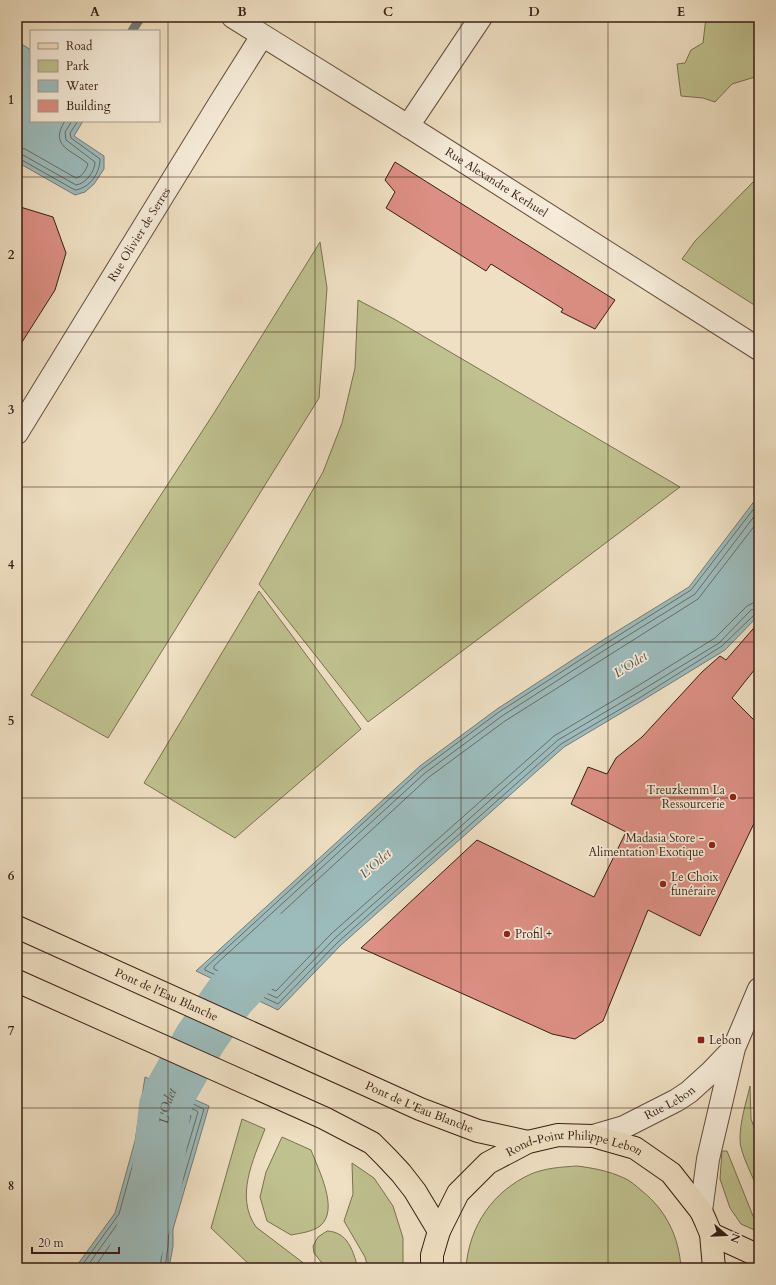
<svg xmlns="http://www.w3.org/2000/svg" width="776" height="1285" font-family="Cardo,serif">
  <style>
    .green { fill: #bfc18f; stroke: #7c7051 }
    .water { fill: #9cbbbb; stroke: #747c78 }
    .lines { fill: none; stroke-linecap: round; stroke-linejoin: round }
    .shore { stroke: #6a6c67; stroke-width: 1 }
    .stream { stroke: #747c78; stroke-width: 9 }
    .river { stroke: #9cbbbb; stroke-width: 52 }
    .building { fill: #dc8f84; stroke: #381e13 }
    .minor-casing { stroke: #664e3f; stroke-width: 24 }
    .major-casing { stroke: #381e13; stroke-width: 24 }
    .minor { stroke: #f5ebd8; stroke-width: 22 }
    .major { stroke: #efe0c3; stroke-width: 22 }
    .grid { fill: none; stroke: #381e13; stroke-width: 1; stroke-opacity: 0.55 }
    .poi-dot { fill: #8f2418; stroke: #f5ebd8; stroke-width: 1.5 }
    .labels { text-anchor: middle; stroke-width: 3.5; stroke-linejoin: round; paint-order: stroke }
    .street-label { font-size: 12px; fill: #381e13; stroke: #f5ebd8 }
    .poi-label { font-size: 12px; fill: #381e13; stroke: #f5ebd8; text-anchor: start }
    .water-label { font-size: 13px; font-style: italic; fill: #564d45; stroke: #f5ebd8 }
    .neatline { fill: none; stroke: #381e13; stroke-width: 1.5 }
    .grid-label { font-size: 13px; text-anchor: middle; font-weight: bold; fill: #381e13 }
  </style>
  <rect width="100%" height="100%" fill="#efe0c3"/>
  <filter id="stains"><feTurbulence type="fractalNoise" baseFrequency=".005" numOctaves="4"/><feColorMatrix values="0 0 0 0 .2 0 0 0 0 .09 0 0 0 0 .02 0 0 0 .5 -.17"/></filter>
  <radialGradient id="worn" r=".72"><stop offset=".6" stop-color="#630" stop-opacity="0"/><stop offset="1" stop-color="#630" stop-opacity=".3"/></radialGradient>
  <path class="green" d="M706,17H759V74L755,77L732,84L715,102L703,98L681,96L677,64L685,63L691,50L703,43Z
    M759,176V308L682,259L695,241Z
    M320,242L327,288L319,398L108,738L31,695L214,413Z
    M358,300L394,319L680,487L368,722L259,584L323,472L342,423L355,368Z
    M259,591L361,729L235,838L144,783Z
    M750,1086L751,1119L759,1140V1192C754,1179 739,1151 740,1139C740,1121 746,1103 750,1086Z
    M242,1119L265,1129C253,1160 235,1197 256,1227L310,1268H253L211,1228Z
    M282,1137L311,1150C318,1169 340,1210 320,1226C312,1232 301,1233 291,1235L267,1221L260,1197L266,1172Z
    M722,1151H727L753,1216L759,1224V1232L741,1224L730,1208L720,1179Z
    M352,1163L374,1178L393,1206L403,1238V1268H368L365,1257L344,1221L353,1194Z
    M577,1166C593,1168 609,1171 624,1178C631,1181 636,1186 642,1191C666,1210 679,1237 681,1268H466C469,1226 493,1191 531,1174C545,1168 562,1167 577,1166Z
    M327,1231C348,1232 353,1251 358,1268H326L314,1253L313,1246L318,1237Z"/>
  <path class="water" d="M17,41L31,50V121H83L74,136L104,156V169L94,184L85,192L75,195L17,162Z
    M759,495V615L725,650L643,700L564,747L341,945L278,1010L196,971L420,766L497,709L606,638L689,587Z
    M145,1077L209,1106L173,1229V1246L169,1268H75L115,1213L135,1141Z"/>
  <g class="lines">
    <path class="shore" d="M17,148L25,149L76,178C82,177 86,170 88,164C73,150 48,147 65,121
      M17,154L23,155L76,185C85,184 95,172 95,162L66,140L65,132L72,121
      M17,159H20L75,190C90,188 100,173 100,159L71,138L70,133L78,121
      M759,502L691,590L608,642L499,712L422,769L205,968V970L278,1004L338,942L561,744L641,697L722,646L755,614L759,613
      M759,510L695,594L611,646L502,716L425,773L214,966V969L277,998L335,938L558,740L639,692L719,643L751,610L759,608
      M759,520L698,599L505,721L429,777L225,965V968L276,991L331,934L554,736L636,687L715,638L747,606L753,603L759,602
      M80,1268L119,1214L139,1142L147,1085L150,1084L204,1109L169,1228L168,1246L165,1268
      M86,1268L123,1216L144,1143L151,1093L154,1091L197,1111L198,1112L164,1226L163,1246L160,1268
      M94,1268L129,1218L150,1144L156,1102L158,1100L189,1114L191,1116L158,1225L154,1268"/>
    <path class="stream" d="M132,31L141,17"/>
    <path class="river" id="s1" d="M130,1268L148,1213L157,1178L165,1106L171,1091L200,1039L229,997L265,958L286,939"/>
  </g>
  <path class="building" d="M395,162L615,300L595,329L561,312L563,309L491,264L486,271L386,208L395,192L385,180Z
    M17,206L53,217L66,253L55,290L17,350Z
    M759,622V664L732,698L759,725V813L700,936L648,910L603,1021L575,1039L552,1034L361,948L477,840L594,897L626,832L571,804L588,767L607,774L616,758L642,737L702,672L720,656L726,660Z"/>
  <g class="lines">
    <defs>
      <g id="minor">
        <path id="s2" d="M233,17L408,126L759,349"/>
        <path d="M408,126L481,17"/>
        <path id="s3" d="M17,433L221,101L262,36"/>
        <path id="s4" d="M593,1136L624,1127L677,1100L689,1092L710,1073L733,1049"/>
        <path d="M701,1211L708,1159L734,1048L759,989"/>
      </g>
      <g id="major">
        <path id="s5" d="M17,927L420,1109L478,1131L528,1142"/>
        <path d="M17,981L324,1118L372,1143L386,1157L401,1173L415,1191L439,1231"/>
        <path d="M711,1234L759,1256"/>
        <path id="s6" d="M432,1268V1255L439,1231L458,1193L488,1163L528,1142L558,1135L593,1136L635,1148L671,1173L701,1211L706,1222L711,1234L714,1268"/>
      </g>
    </defs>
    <use href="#minor" class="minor-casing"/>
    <use href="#major" class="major-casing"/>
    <use href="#minor" class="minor"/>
    <use href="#major" class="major"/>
  </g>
  <path class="grid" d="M168,17V1268M315,17V1268M461,17V1268M608,17V1268M17,177H759M17,332H759M17,487H759M17,642H759M17,798H759M17,953H759M17,1108H759"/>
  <g class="poi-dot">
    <circle cx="733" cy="797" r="4"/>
    <circle cx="712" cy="845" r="4"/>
    <circle cx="663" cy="884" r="4"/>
    <circle cx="507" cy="934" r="4"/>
    <rect x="697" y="1036" width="8" height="8" rx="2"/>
  </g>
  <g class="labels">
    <g class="street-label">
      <text dy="4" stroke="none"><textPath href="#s2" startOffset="311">Rue Alexandre Kerhuel</textPath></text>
      <text dy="4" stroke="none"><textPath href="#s3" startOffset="233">Rue Olivier de Serres</textPath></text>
      <text dy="4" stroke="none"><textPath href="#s5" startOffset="164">Pont de l'Eau Blanche</textPath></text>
      <text dy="4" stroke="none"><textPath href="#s4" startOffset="84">Rue Lebon</textPath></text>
      <text dy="4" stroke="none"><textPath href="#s5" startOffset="441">Pont de L'Eau Blanche</textPath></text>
      <text dy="4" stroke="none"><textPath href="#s6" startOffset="215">Rond-Point Philippe Lebon</textPath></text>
    </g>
    <g class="poi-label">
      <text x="725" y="794" text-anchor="end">Treuzkemm La<tspan x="725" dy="14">Ressourcerie</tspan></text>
      <text x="704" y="842" text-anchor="end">Madasia Store -<tspan x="704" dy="14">Alimentation Exotique</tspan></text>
      <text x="671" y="881">Le Choix<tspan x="671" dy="14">funéraire</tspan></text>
      <text x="515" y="938">Profil +</text>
      <text x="709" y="1044">Lebon</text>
    </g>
    <g class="water-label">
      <text transform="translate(630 664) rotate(-32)" y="5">L'Odet</text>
      <text transform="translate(375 863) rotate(-41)" y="5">L'Odet</text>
      <text dy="5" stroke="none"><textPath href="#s1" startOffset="167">L'Odet</textPath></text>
    </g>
  </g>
  <rect width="776" height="1285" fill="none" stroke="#efe0c3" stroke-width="44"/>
  <rect x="30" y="30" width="130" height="92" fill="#f5ebd8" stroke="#a99989"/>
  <rect x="38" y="43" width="20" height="6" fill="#efe0c3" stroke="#a99989"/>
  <text x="66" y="50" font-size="12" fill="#381e13">Road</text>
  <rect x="38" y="60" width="20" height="12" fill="#bfc18f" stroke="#a99989"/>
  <text x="66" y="70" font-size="12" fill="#381e13">Park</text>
  <rect x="38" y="80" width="20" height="12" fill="#9cbbbb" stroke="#a99989"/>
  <text x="66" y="90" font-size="12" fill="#381e13">Water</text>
  <rect x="38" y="100" width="20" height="12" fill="#dc8f84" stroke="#a99989"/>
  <text x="66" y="110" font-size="12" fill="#381e13">Building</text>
  <g transform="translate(726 1235) rotate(109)" stroke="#f5ebd8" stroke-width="3" paint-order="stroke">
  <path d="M0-3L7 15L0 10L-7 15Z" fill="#381e13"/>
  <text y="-6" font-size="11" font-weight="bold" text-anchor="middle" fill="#381e13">N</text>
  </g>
  <path d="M32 1247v6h87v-6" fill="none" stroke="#381e13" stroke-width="2"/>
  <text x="38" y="1247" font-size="12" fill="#381e13" stroke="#f5ebd8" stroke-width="3" paint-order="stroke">20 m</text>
  <rect x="22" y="22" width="732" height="1241" class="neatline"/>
  <g class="grid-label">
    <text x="95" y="16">A</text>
    <text x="242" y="16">B</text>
    <text x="388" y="16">C</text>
    <text x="534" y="16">D</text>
    <text x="681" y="16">E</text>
    <text x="11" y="104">1</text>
    <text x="11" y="259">2</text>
    <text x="11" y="414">3</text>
    <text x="11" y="569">4</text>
    <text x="11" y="725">5</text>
    <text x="11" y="880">6</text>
    <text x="11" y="1035">7</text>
    <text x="11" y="1190">8</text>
  </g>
  <rect width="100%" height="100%" filter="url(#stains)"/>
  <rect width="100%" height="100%" fill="url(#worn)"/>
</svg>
